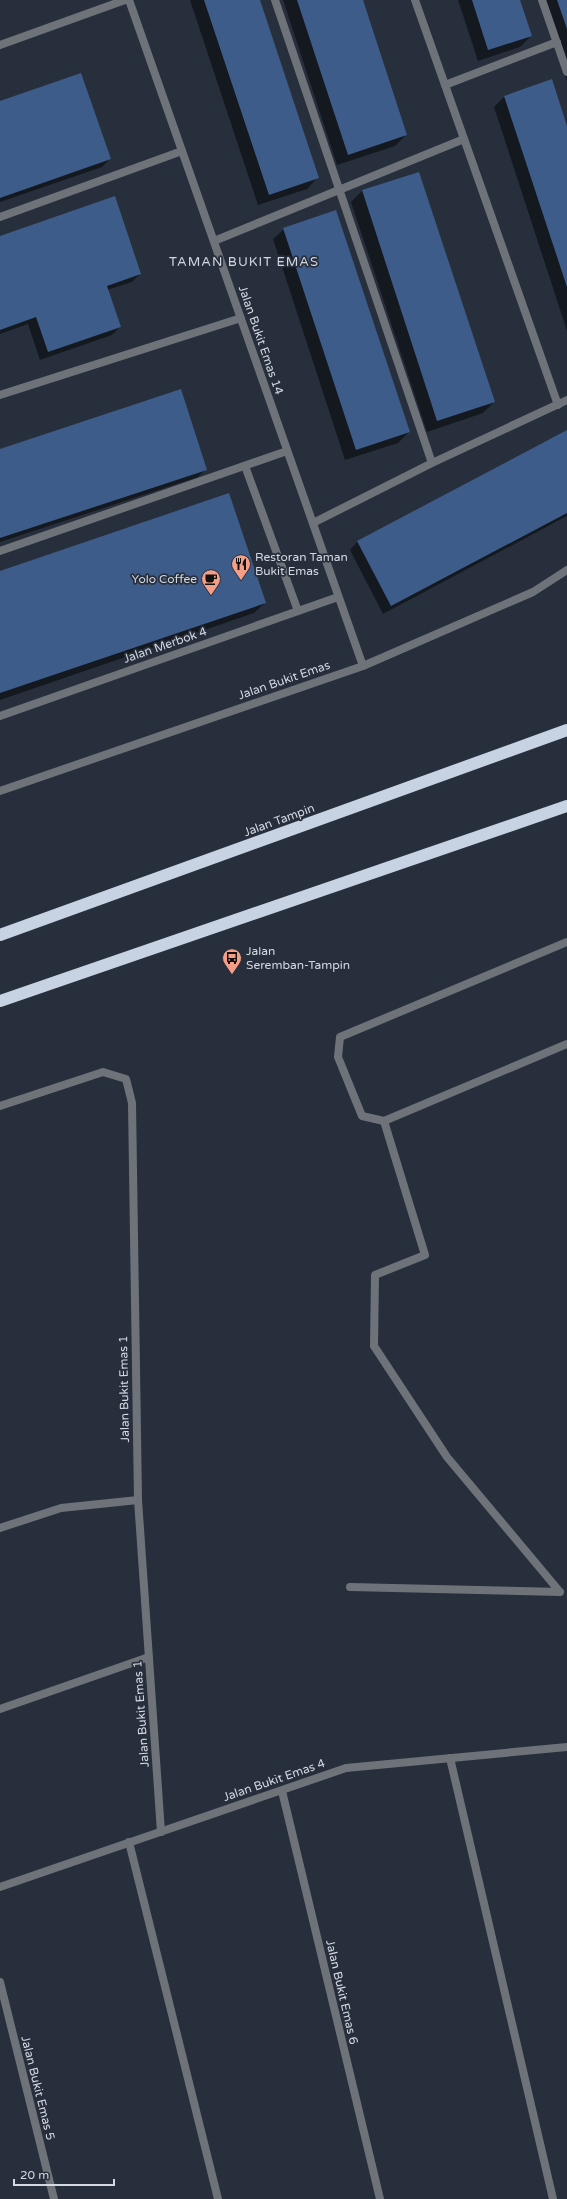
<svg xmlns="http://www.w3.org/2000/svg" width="567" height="2199" font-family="'Varela Round',sans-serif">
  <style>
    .shadow { fill: #0007 }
    .building { fill: #3e5c8a }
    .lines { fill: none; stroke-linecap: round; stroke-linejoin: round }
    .lane { stroke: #6e737a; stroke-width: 8 }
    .street { stroke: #6e737a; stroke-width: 8 }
    .highway { stroke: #c7d2e3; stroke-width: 12 }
    .labels { text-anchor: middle; stroke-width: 3.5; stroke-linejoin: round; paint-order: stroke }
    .street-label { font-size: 12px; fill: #d3d8e1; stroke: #272f3c }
    .poi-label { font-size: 12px; fill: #d3d8e1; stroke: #272f3c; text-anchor: start }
    .neighbourhood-label { font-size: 13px; letter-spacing: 1px; fill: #d3d8e1; stroke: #272f3c }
  </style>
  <rect width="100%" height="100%" fill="#272f3c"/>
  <path class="shadow" d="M190,0H259L317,178L307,189L258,205Z
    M283,0H362L406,135L395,146L337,165Z
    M458,0H519L531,36L520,47L478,61Z
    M541,0H567V81Z
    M505,96L567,129V331L494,107Z
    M0,102L110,159L102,167L0,202Z
    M418,173L494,402L483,413L427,432L351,202L362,191Z
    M284,229L409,432L398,443L345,460L273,239Z
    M0,237L140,274L132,282L107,290L120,327L112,335L40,360L28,324L0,334Z
    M567,431V516L383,614L350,550L357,542Z
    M0,450L206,469L198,477L0,542Z
    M0,572L265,603L254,613L0,700Z"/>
  <path class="building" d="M204,0H260L319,178L269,195Z
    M297,0H363L407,135L348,155Z
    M472,0H520L532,36L488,50Z
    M557,0H567V29Z
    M81,73L111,159L0,198V101Z
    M552,79L567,126V287L504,96Z
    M419,172L495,402L437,421L362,190Z
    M115,196L141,274L107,286L121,327L48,352L36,317L0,330V236Z
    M336,210L410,432L356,450L283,228Z
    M181,389L207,470L0,538V449Z
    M567,430V513L391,606L357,541Z
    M229,493L266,603L0,693V571Z"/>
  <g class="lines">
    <path class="lane" d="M275,0L432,463
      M542,0L567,72
      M445,85L557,42
      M0,217L182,151
      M214,241L464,139
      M245,466L298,611
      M313,523L432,463L567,400
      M0,551L287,451
      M567,942L340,1037L338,1057L362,1116L384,1121L567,1044
      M384,1121L425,1255L375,1275L374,1346L447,1457L560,1592
      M350,1587L560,1592
      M0,1709L149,1657
      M450,1758L553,2199
      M129,1842L218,2199"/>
    <path class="street" d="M129,0L363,666
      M415,0L558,405
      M0,45L125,0
      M0,395L241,318
      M0,716L338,597
      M0,791L363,666L533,592L567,570
      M0,1106L103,1072L126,1079L132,1103L138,1500L161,1832
      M0,1528L61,1508L138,1500
      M282,1791L380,2199
      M0,1887L346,1768L567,1747
      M0,1982L54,2199"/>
    <path class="highway" d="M0,935L567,730
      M0,1001L567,806"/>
  </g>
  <defs>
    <symbol id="restaurant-pin" viewBox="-11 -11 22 30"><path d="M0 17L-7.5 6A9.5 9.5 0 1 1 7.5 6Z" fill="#f49e87" stroke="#272f3c"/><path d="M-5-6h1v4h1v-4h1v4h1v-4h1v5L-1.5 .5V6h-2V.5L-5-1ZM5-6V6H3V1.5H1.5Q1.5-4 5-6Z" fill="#111"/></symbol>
    <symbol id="cafe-pin" viewBox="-11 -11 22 30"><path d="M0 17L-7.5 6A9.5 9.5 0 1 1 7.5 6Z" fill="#f49e87" stroke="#272f3c"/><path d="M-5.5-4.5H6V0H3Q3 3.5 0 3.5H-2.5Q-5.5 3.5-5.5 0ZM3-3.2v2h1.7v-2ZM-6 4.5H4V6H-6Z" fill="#111"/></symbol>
    <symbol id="bus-pin" viewBox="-11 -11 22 30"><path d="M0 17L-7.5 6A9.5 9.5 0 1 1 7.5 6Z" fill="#f49e87" stroke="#272f3c"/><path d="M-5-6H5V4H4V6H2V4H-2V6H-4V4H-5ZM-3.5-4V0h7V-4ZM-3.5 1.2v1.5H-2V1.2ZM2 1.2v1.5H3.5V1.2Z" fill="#111"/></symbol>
  </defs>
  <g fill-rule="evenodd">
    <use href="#restaurant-pin" x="230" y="553" width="22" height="30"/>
    <use href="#cafe-pin" x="200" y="568" width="22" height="30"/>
    <use href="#bus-pin" x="221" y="947" width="22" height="30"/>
  </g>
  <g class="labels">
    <g class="street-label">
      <text transform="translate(261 340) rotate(71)" y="4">Jalan Bukit Emas 14</text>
      <text transform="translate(165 645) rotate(-19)" y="4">Jalan Merbok 4</text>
      <text transform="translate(284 680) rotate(-19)" y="4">Jalan Bukit Emas</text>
      <text transform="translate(279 820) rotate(-20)" y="4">Jalan Tampin</text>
      <text transform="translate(124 1389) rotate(-91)" y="4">Jalan Bukit Emas 1</text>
      <text transform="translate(141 1714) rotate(-94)" y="4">Jalan Bukit Emas 1</text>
      <text transform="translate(274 1780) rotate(-19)" y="4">Jalan Bukit Emas 4</text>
      <text transform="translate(342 1992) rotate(77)" y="4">Jalan Bukit Emas 6</text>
      <text transform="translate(38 2088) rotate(76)" y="4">Jalan Bukit Emas 5</text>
    </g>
    <g class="poi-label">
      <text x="255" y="561">Restoran Taman<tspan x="255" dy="14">Bukit Emas</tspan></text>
      <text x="197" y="583" text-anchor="end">Yolo Coffee</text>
      <text x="246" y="955">Jalan<tspan x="246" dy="14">Seremban-Tampin</tspan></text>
    </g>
    <g class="neighbourhood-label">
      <text x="244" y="266">TAMAN BUKIT EMAS</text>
    </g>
  </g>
  <path d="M14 2179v6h100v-6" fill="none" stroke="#d3d8e1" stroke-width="2"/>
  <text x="20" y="2179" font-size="12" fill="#d3d8e1" stroke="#272f3c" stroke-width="3" paint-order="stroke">20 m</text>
</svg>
